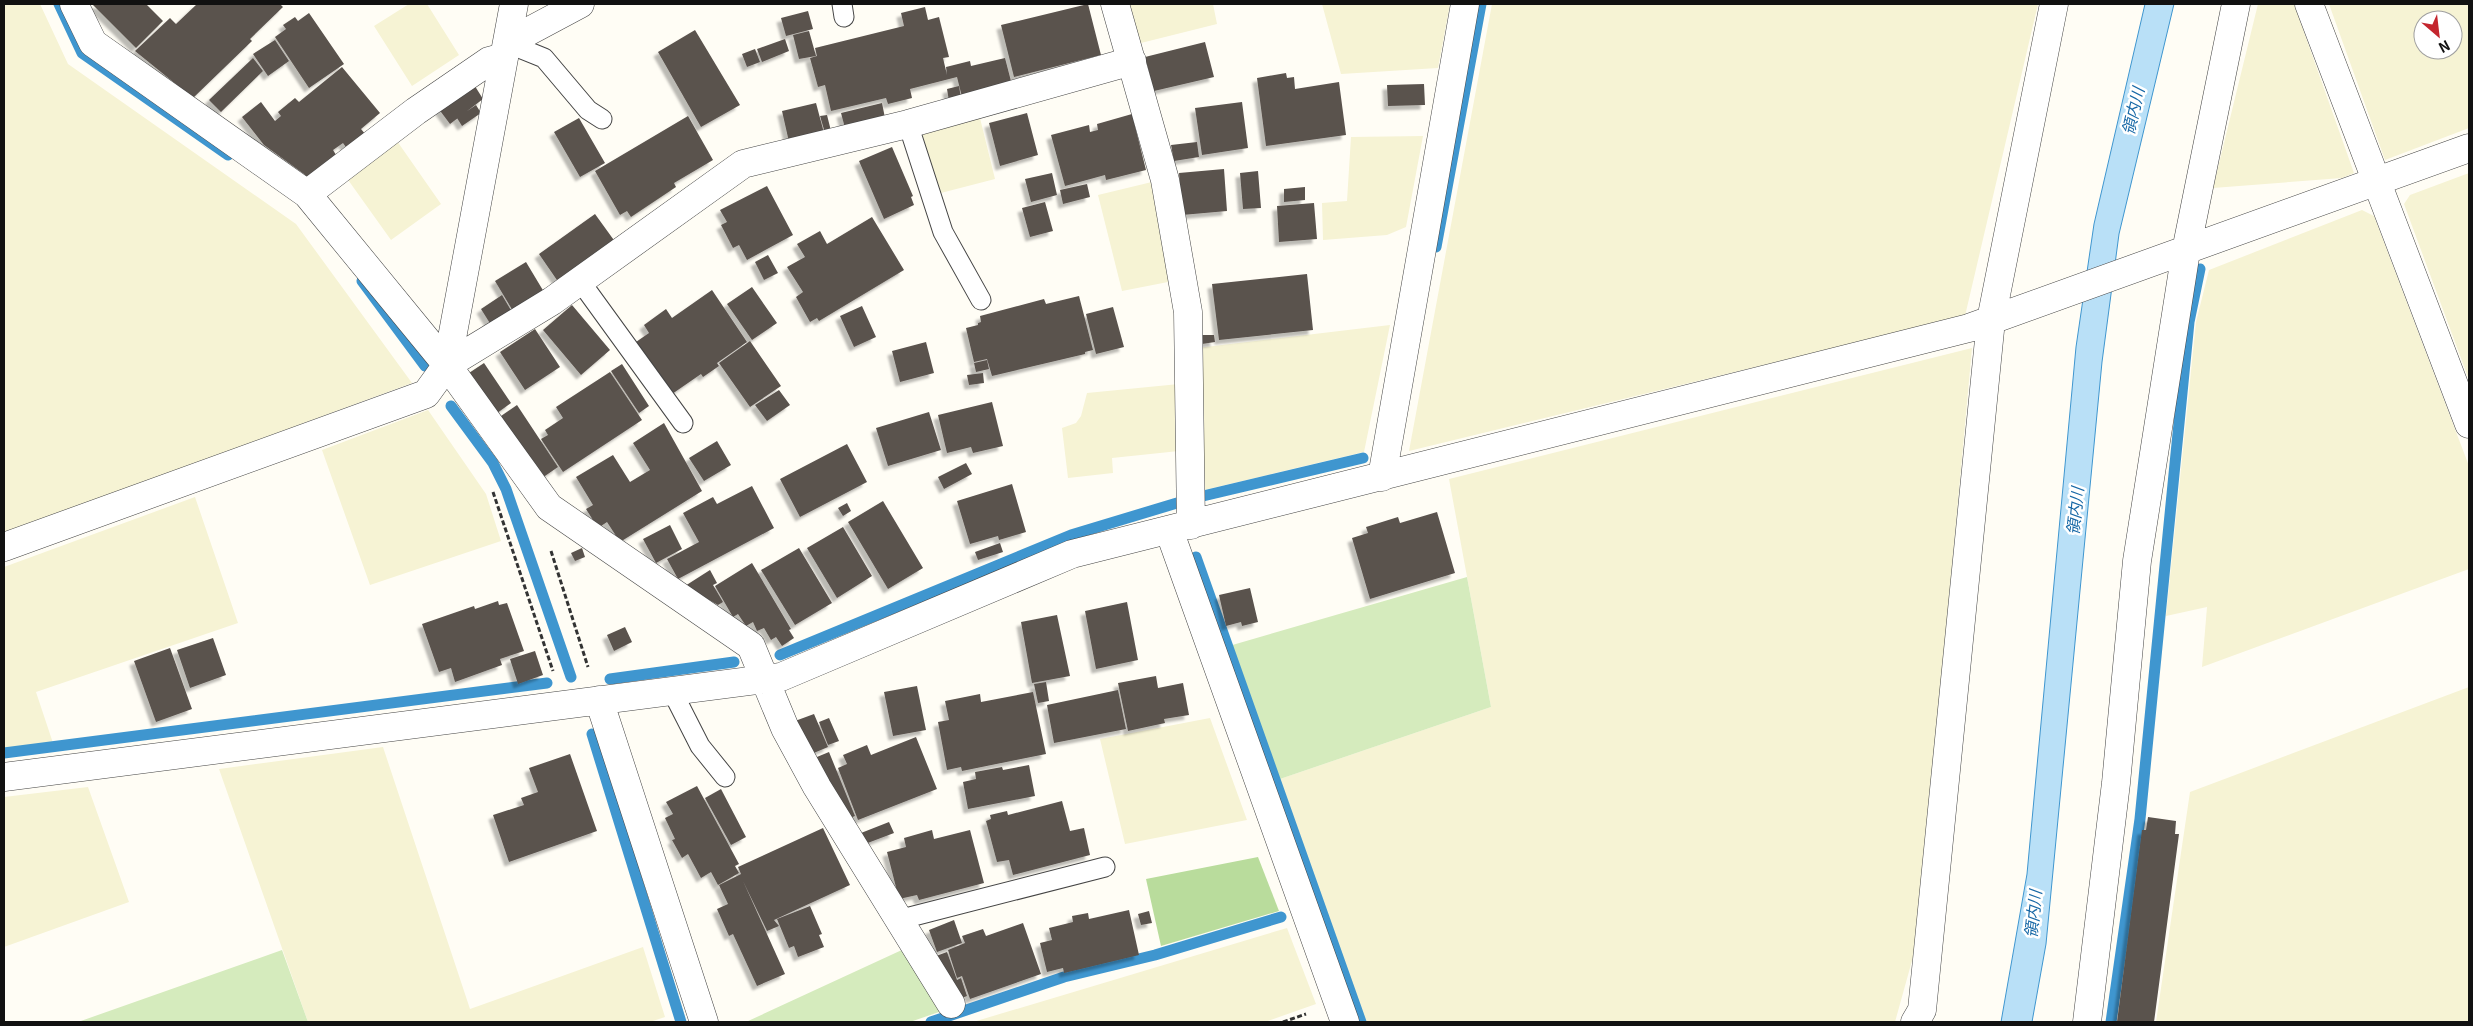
<svg xmlns="http://www.w3.org/2000/svg" width="2473" height="1026" font-family="Georgia,'Noto Sans JP',serif">
  <style>
    .farmland { fill: #f6f3d4; fill-rule: evenodd }
    .green { fill: #d5ebbd }
    .forest { fill: #b9dc9c }
    .water { fill: #b9e0f7; stroke: #3f96cf }
    .lines { fill: none; stroke-linecap: round; stroke-linejoin: round }
    .stream { stroke: #3f96cf; stroke-width: 11 }
    .building { fill: #5a524d; filter: url(#shadow) }
    .service-casing { stroke: #444; stroke-width: 21 }
    .minor-casing { stroke: #444; stroke-width: 29 }
    .path { stroke: #333; stroke-width: 3; stroke-dasharray: 5 2.5; stroke-linecap: butt }
    .service { stroke: #fff; stroke-width: 19 }
    .minor { stroke: #fff; stroke-width: 28 }
    .labels { text-anchor: middle; stroke-width: 5; stroke-linejoin: round; paint-order: stroke }
    .water-label { font-size: 16px; font-style: italic; fill: #1768a6; stroke: #fff }
  </style>
  <defs>
    <filter id="shadow"><feDropShadow dx="-4.5" dy="4.5" stdDeviation="1" flood-color="#0004"/></filter>
  </defs>
  <rect width="100%" height="100%" fill="#fffdf5"/>
  <path class="farmland" d="M4,4H40L68,64L296,224L412,383L4,534Z
    M409,4H427L459,55L412,86L374,26Z
    M1125,4H1213L1217,24L1137,44Z
    M1322,4H1450L1438,68L1341,74Z
    M1492,4H2038L1965,316L1409,451Z
    M2258,4H2294L2354,173L2342,178L2213,188Z
    M2329,4H2469V128L2385,160ZM2423,20H2453V50H2423Z
    M979,114L995,179L937,194L921,129Z
    M1423,136L1406,227L1387,235L1323,240L1322,203L1347,201L1351,137Z
    M397,141L441,204L391,240L346,177Z
    M2469,173V380L2404,204L2410,195Z
    M1156,181L1173,278L1168,282L1122,291L1098,195Z
    M2362,210L2374,216L2469,466V569L2202,667L2207,607L2166,616L2196,322L2209,270Z
    M1390,325L1364,452L1200,491L1197,348Z
    M1972,348L1918,939L1895,1022H1364L1277,780L1491,707L1449,479Z
    M1179,384V451L1112,458L1113,473L1068,478L1062,428L1076,423L1081,416L1087,393Z
    M428,410L486,494L501,541L370,585L322,450Z
    M195,497L238,623L36,692L53,743L4,749V567Z
    M2469,687V1022H2156L2190,792Z
    M1210,718L1247,820L1125,844L1100,739Z
    M383,747L470,1009L643,947L665,1017L650,1022H308L219,769Z
    M88,787L129,902L4,947V797Z
    M1287,928L1316,1004L1265,1022H973Z"/>
  <path class="green" d="M1467,577L1491,707L1277,780L1229,646Z
    M904,949L942,1011L910,1022H746Z
    M282,950L308,1022H78Z"/>
  <path class="forest" d="M1258,857L1279,911L1161,946L1146,879Z"/>
  <path class="water" d="M2145,4H2174L2119,234L2102,362L2046,944L2032,1022H2001L2027,874L2076,347L2094,224Z"/>
  <g class="lines">
    <path class="stream" d="M59,4L82,53L228,155
      M1436,247L1481,4
      M362,281L425,366
      M451,406L493,463L506,489L571,677
      M1203,496L1363,458
      M1196,557L1361,1022
      M780,655L1071,535L1177,503
      M610,679L734,662
      M592,734L681,1022
      M4,753L547,683
      M931,1022L1064,977L1155,955L1281,917
      M2111,1022L2140,819L2189,322L2200,269"/>
  </g>
  <path class="building" d="M92,4H146L163,21L136,48Z
    M197,4H280L283,7L250,39L252,41L193,98L135,51L170,18L176,24Z
    M1088,4L1101,55L1014,77L1001,25Z
    M925,7L928,20L939,17L949,57L943,58L947,75L946,67L970,61L971,66L1005,58L1012,85L962,97L957,77L910,89L912,98L888,104L886,98L831,111L825,85L818,87L810,58L817,56L815,48L904,26L901,13Z
    M808,11L813,29L786,36L781,18Z
    M309,13L344,64L309,88L275,37L286,29L283,25L295,17L298,21Z
    M695,30L740,105L701,127L658,52Z
    M809,31L816,56L799,59L793,35Z
    M785,39L789,51L762,62L757,49Z
    M275,40L289,61L268,76L253,54Z
    M1205,42L1214,77L1154,91L1145,57Z
    M755,49L760,62L747,67L742,54Z
    M253,58L263,71L221,112L209,100Z
    M342,67L380,113L361,129L366,135L348,150L343,143L333,150L338,158L309,181L304,174L264,145L242,117L261,102L275,121L281,116L278,112L295,98L299,102Z
    M1286,73L1287,78L1294,77L1295,89L1339,82L1346,135L1266,146L1257,78Z
    M473,83L483,99L450,124L438,108Z
    M1424,84L1425,105L1388,106L1387,85Z
    M959,86L961,98L949,101L947,89Z
    M1242,102L1248,148L1202,155L1195,108Z
    M816,103L824,133L789,142L782,111Z
    M882,103L885,118L845,128L841,113Z
    M476,105L481,113L462,126L457,118Z
    M1027,113L1038,155L1000,166L989,123Z
    M1132,114L1146,170L1106,180L1105,175L1065,186L1051,135L1089,125L1090,132L1098,130L1097,124Z
    M827,115L831,131L825,133L820,116Z
    M688,116L713,160L674,183L676,187L631,217L627,211L620,215L595,171Z
    M579,118L605,163L580,177L554,132Z
    M1197,142L1199,157L1174,161L1171,145Z
    M892,147L913,196L911,197L914,205L884,219L859,161Z
    M1224,169L1227,211L1182,215L1179,173Z
    M1258,171L1261,208L1243,209L1240,173Z
    M1052,173L1057,195L1031,202L1025,179Z
    M1087,184L1090,197L1063,204L1060,190Z
    M767,186L793,235L747,260L739,245L733,248L721,225L727,222L720,210Z
    M1305,187V200L1284,202V189Z
    M1045,202L1053,231L1030,237L1022,208Z
    M1314,203L1317,239L1279,242L1277,206Z
    M595,214L616,243L559,283L539,254Z
    M872,217L904,270L819,321L817,318L810,322L796,297L803,292L787,267L805,257L797,244L820,231L827,244Z
    M768,255L778,273L764,280L755,262Z
    M526,262L544,292L513,311L495,281Z
    M1307,274L1313,330L1219,340L1212,284Z
    M752,287L777,323L752,340L727,304Z
    M712,290L747,342L717,363L719,366L703,377L701,374L672,394L636,342L649,333L644,325L666,309L672,318Z
    M502,295L512,312L491,325L481,309Z
    M1079,296L1093,350L1085,352V354L992,376L987,359L974,362L966,328L978,325V323L981,322L980,316L1044,299L1046,304Z
    M572,305L610,350L581,375L543,330Z
    M862,306L876,337L854,347L840,316Z
    M1113,307L1124,347L1096,354L1086,314Z
    M535,329L560,367L525,390L500,352Z
    M1201,335H1214L1215,342L1202,344Z
    M750,341L781,386L750,407L719,363Z
    M926,342L934,373L900,382L892,351Z
    M987,360L989,369L976,372L974,363Z
    M484,363L511,403L493,416L466,375Z
    M622,364L649,406L639,413L611,371Z
    M610,372L642,420L563,472L541,439L548,435L545,430L563,418L556,407Z
    M983,373L984,383L969,385L967,375Z
    M779,390L790,405L767,421L755,405Z
    M992,402L1003,446L973,453L971,447L947,453L938,415Z
    M517,405L558,467L542,478L501,416Z
    M929,412L941,450L888,466L876,428Z
    M664,423L702,491L620,542L607,522L598,528L586,509L593,505L576,477L613,455L630,482L650,470L633,443Z
    M717,441L731,465L704,481L689,458Z
    M847,444L867,482L800,517L780,479Z
    M966,463L972,474L944,489L938,477Z
    M1012,484L1026,532L999,540L998,536L970,544L957,501Z
    M752,486L774,528L678,579L667,559L699,542L683,513L713,497L717,504Z
    M883,501L923,568L888,589L848,522Z
    M847,503L851,511L843,516L838,508Z
    M1437,512L1455,573L1370,599L1352,538L1368,533L1366,527L1398,517L1400,523Z
    M670,525L682,549L656,563L643,539Z
    M843,527L872,576L837,598L807,548Z
    M1000,543L1003,552L978,560L975,552Z
    M582,548L585,557L575,561L571,553Z
    M799,548L832,603L795,625L761,570Z
    M752,563L791,629L789,630L794,638L782,646L776,637L771,640L764,628L757,631L753,622L746,626L738,614L733,617L715,586Z
    M710,570L717,583L713,585L723,602L718,605L685,586Z
    M1250,588L1258,622L1242,626L1241,622L1226,626L1219,595Z
    M498,601L499,605L507,603L524,651L500,659L502,665L455,682L451,668L439,672L422,624L474,606L475,609Z
    M1127,602L1138,660L1096,669L1085,611Z
    M1057,615L1070,676L1032,683L1021,622Z
    M625,627L632,642L614,651L607,635Z
    M213,638L226,675L190,688L177,650Z
    M170,648L192,709L156,722L134,661Z
    M535,651L543,675L518,684L510,659Z
    M1156,676L1158,688L1183,683L1189,715L1164,719L1165,723L1128,731L1118,683Z
    M1046,682L1049,701L1038,703L1034,684Z
    M917,686L926,730L893,736L884,692Z
    M1118,690L1126,729L1054,743L1047,705Z
    M1033,692L1046,754L962,771L961,767L947,770L938,722L949,720L945,701L980,694L981,702Z
    M814,714L828,747L809,755L795,721Z
    M829,718L839,741L828,745L819,722Z
    M916,737L937,789L858,820L838,768L847,764L843,755L867,745L871,755Z
    M829,752L855,816L850,818L812,759Z
    M570,754L597,831L509,862L493,815L524,805L521,798L538,792L529,768Z
    M1029,765L1035,796L968,809L963,782L976,779L975,772L1002,767L1003,770Z
    M697,786L739,864L735,866L739,873L718,885L711,872L701,878L688,854L682,858L672,840L675,839L665,818L673,814L666,802Z
    M721,789L746,837L731,845L705,798Z
    M1062,801L1070,831L1084,828L1090,855L1013,875L1009,860L997,862L986,821L991,819L990,815L1007,811L1008,815Z
    M2148,817L2176,821L2175,834H2179L2154,1022H2117L2142,830H2146Z
    M889,822L894,833L865,844L861,833Z
    M823,828L850,885L774,920L779,926L767,931L743,881L785,974L757,986L733,934L729,936L717,909L728,904L719,885L741,874L738,867Z
    M932,830L934,839L970,830L984,883L919,900L917,895L899,899L887,852L906,847L904,838Z
    M810,906L822,934L819,935L824,947L798,957L794,946L789,948L777,919Z
    M1129,910L1139,955L1064,973L1063,968L1047,972L1040,943L1052,940L1049,928L1073,922L1072,916L1088,913L1089,919Z
    M1149,911L1152,923L1141,925L1138,914Z
    M954,920L962,943L937,952L929,930Z
    M1023,923L1041,974L970,999L962,976L957,978L948,950L965,943L962,936L983,929L986,936Z
    M947,952L957,980L961,978L967,996L959,999L936,956Z"/>
  <g class="lines">
    <defs>
      <path id="service" d="M842,4L844,17
        M507,43L544,58L588,110L602,119
        M908,124L943,232L981,300
        M580,281L683,423
        M672,691L700,746L725,777
        M898,920L1105,867"/>
      <path id="minor" d="M74,4L93,43L307,194L447,365L549,507L751,646L785,728L817,787L951,1004
        M1115,4L1165,180L1188,312L1191,525
        M2309,4L2469,424
        M507,43L580,4
        M307,194L416,111L489,61L504,57
        M447,365L514,4
        M1382,477L1465,4
        M1169,530L1345,1022
        M4,547L426,394L447,365L552,301L743,164L908,124L1132,61
        M599,700L704,1022
        M4,777L781,677L1072,554L1969,328L2469,148
        M1915,1022L1922,1010L1991,320L2054,4
        M2087,1022L2116,783L2137,561L2186,251L2236,4"/>
    </defs>
    <use href="#service" class="service-casing"/>
    <use href="#minor" class="minor-casing"/>
    <path class="path" d="M493,492L553,671
      M551,551L588,667
      M1283,1022L1306,1014"/>
    <use href="#service" class="service"/>
    <use href="#minor" class="minor"/>
  </g>
  <g class="labels">
    <g class="water-label">
      <text transform="translate(2133 111) rotate(-77)" y="6">領内川</text>
      <text transform="translate(2075 511) rotate(-84)" y="6">領内川</text>
      <text transform="translate(2033 914) rotate(-84)" y="6">領内川</text>
    </g>
  </g>
  <rect width="2473" height="1026" fill="none" stroke="#111111" stroke-width="10"/>
  <g transform="translate(2438 35) rotate(152)"><circle r="24" fill="#ffffff" stroke="#a0a0a0"/>
  <path d="M0-4L9 19L0 12L-9 19Z" fill="#c4262e"/>
  <text y="-8" font-size="14" font-weight="bold" text-anchor="middle" fill="#111111">N</text>
  </g>
</svg>
